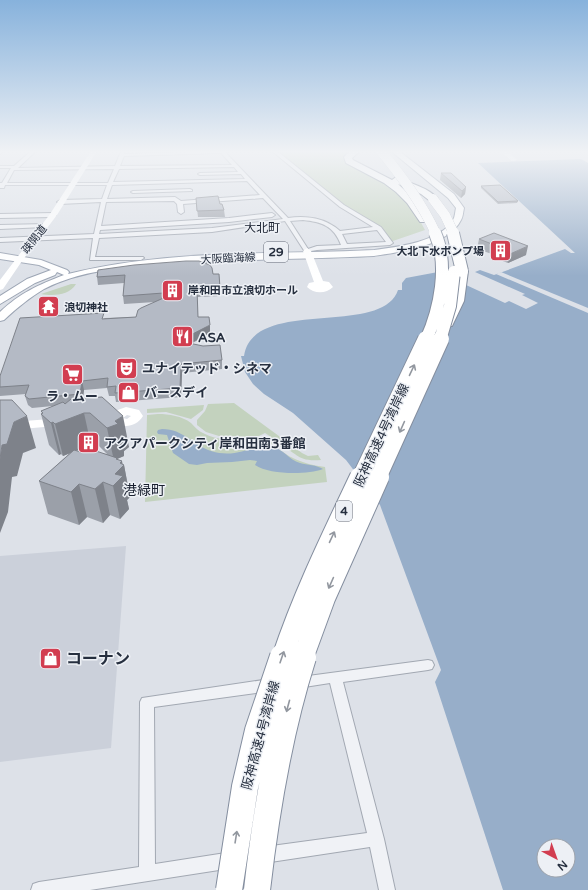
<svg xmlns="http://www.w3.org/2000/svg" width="588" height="890" font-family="'Varela Round','Noto Sans JP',sans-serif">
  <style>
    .built { fill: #cbd0da }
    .green { fill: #c3d2be }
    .water { fill: #97aec9; fill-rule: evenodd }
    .pier { fill: #dde1e8 }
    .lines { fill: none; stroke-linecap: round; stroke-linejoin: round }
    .street-casing { stroke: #a2a8b2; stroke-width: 2 }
    .primary-casing { stroke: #9ca5b4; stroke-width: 2 }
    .highway-casing { stroke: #848e9f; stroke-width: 2 }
    .street { fill: #f0f2f6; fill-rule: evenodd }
    .secondary { fill: #fff; fill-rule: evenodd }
    .primary { fill: #fff; fill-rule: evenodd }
    .highway { fill: #fff; fill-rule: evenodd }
    .highway-bridge-far4-casing { stroke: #848e9f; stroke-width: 10; stroke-linecap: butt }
    .highway-bridge-far3-casing { stroke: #848e9f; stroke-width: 14; stroke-linecap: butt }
    .highway-bridge-far2-casing { stroke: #848e9f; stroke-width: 18; stroke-linecap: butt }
    .highway-bridge-far1-casing { stroke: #848e9f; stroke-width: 22; stroke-linecap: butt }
    .highway-bridge-casing { stroke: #848e9f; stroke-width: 28; stroke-linecap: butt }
    .highway-bridge-far4 { stroke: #fff; stroke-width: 10 }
    .highway-bridge-far3 { stroke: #fff; stroke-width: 12 }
    .highway-bridge-far2 { stroke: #fff; stroke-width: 16 }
    .highway-bridge-far1 { stroke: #fff; stroke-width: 20 }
    .highway-bridge { stroke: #fff; stroke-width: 26 }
    .wall { fill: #9ba0a9; fill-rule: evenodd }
    .shaded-wall { fill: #7e828a }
    .building { fill: #b4bac5; stroke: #7e828a }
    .oneway { stroke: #92979f }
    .labels { text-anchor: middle; stroke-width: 3; stroke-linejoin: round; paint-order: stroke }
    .far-street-label { font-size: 11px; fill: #262f3f; stroke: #edf0f5 }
    .far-poi-label { font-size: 11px; font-weight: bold; fill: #262f3f; stroke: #edf0f5; text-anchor: start }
    .far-neighbourhood-label { font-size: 12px; fill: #19202f; stroke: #edf0f5 }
    .shield { fill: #edf0f5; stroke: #626976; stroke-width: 1 }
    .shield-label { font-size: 12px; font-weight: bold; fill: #262f3f }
    .poi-label { font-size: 13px; font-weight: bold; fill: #262f3f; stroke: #edf0f5; text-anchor: start }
    .street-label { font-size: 13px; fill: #262f3f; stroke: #edf0f5 }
    .neighbourhood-label { font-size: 14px; fill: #19202f; stroke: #edf0f5 }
    .near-poi-label { font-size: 16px; font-weight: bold; fill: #262f3f; stroke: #edf0f5; text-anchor: start }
  </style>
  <rect width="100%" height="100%" fill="#dde1e8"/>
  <path class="built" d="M126,546L111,748L0,762V556Z"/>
  <path class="green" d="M276,151H351L345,157V161C357,169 372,173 384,181C402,193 415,210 425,230L390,242L380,228L348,208Z
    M71,284H76C69,296 52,296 41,294Z
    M234,403L302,453L308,456L318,455L321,460C295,462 299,452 279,446C272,443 263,445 257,441L262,438L267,439L271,437L265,433L255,438L247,437L219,436L206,432L197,425V420L205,411L208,404Z
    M204,405L203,410L191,419L166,412L147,413V409Z
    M158,414C169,414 182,416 191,423C195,427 198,431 203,433C212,438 223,440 233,439C243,438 253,438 258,447C283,445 280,454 300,461C307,464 317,466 325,467L327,482L145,502L147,415Z"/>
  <path class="water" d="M581,159L588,163V890H503L435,682L441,670L380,505L346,460L293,413L264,394L253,384L245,372L241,356H244C253,296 382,338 398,290H402V283L406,278L438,272L505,303L509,301L526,309L538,303L522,295L525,294L475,272L480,270L494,275L565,249L571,253H575L478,163ZM544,846H568V870H544Z
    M162,429C184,429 192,445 211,451C237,459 249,445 271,447C283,448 289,460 300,463C307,465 317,465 323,469C307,475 270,475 255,465L257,461L250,460L232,462L207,463L197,465L189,464L173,453L167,435L158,434L157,432L158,430Z"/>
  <path class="pier" d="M501,272L588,308V313L496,274Z"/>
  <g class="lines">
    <defs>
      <path id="street" d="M0,151H4L0,154Z
        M31,151H36L18,168L115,166L121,151H125L124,154L224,151L288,218C306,215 326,218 340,231L373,227L340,207L272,151H277L344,205L381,227L393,243L390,245L317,250L305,252L285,221L212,232L99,238L95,257H143L144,258L141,260H90L93,238L0,242V238L94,234L101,202L60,204L57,202L60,200L102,199L107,185H5L4,188H0V183H2L11,168H0V166H14ZM221,153L232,165L120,166L124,156ZM234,167L238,172L200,173L198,174L200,175L241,174L245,179L113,182L119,169ZM114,169L108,183H7L14,170ZM247,181L260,195L181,201L175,197L107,199L112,185ZM263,198L283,219L212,228L99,234L100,230L229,222L272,217L275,215L272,213L229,218L101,226L106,202L174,201L177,204L178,212L181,214L184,212L183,204ZM303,220C322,222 334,226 341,245L317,246L308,249L290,221ZM377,230L386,242L347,244L342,234Z
        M190,189L192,190V191L133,193L131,192L133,191Z
        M0,214L53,213L56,215L53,217L0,218Z
        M47,224L48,225L45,227L0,229V225Z
        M428,660L432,661L434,665L432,669L428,670L343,682L384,839L395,890H379L370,847L264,863L259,860L256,855L259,850L264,847L367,833L330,683L298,688L293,686L292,682L293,678Z
        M270,679L275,681L276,685L275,689L270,691L154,707L155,864L232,852L238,854L240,860L238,866L232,868L90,890H31L33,884L39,882L139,867L140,702L142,698Z"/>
      <path id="primary" d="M391,151H399L454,194L464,208C463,212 463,217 461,220C448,246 400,252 374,256C312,259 249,259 186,263C140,266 87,267 44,289C29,298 17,308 4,320L0,321V312C20,293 38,285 64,275L57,272L55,275L35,283L0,304V296L27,279L51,270L39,265L0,259V253L41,260L67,270L69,272L68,274C167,249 272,255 374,250C397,247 440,242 453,220C455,217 455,212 456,208L448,198Z"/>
      <path id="highway" d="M350,151H360L352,158L353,160L392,180L396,177L399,178C412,184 429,188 438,199L436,201H430L421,194L398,184L414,199L429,220L428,222H420L407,203L396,192L384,183L346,163L344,157Z
        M462,267L466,268L468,271L464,301L452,326H442L440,323L452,301L456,271L458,268Z"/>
    </defs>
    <use href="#street" class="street-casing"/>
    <use href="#primary" class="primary-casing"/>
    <use href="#highway" class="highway-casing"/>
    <use href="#street" class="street"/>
    <path class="secondary" d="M91,151H97L57,215L22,261L3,289L0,290V280L50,214Z
      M500,151H507L517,160L512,161Z
      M307,248L311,251L323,281L329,282L333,287C326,294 314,294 307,287L309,283L314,282L303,251Z
      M126,407L139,410L143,416C136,427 125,428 114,423L111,418L115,411ZM127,415L131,416L127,419L123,418Z
      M62,418L66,419L68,422L66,425L0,431V423Z"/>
    <use href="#primary" class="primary"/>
    <use href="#highway" class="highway"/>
    <defs>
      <path id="highway-bridge-far4" d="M381,151C402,177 422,203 436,234
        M433,199L445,215L454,234"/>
      <path id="highway-bridge-far3" d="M453,233L462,271
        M426,340C440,309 449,265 435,233
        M440,340L450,306L454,272"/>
      <path id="highway-bridge-far2" d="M360,478L426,339
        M378,478L441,339"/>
      <path id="highway-bridge-far1" d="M282,658C303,595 332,536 360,477
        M303,658L325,598L379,477"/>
      <path id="highway-bridge" d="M229,890L245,787L258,731L283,657
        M257,890C266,811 279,732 303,657"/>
    </defs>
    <use href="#highway-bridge-far4" class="highway-bridge-far4-casing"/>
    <use href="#highway-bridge-far3" class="highway-bridge-far3-casing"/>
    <use href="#highway-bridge-far2" class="highway-bridge-far2-casing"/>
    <use href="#highway-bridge-far1" class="highway-bridge-far1-casing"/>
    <use href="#highway-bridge" class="highway-bridge-casing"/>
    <use href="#highway-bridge-far4" class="highway-bridge-far4"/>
    <use href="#highway-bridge-far3" class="highway-bridge-far3"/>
    <use href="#highway-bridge-far2" class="highway-bridge-far2"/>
    <use href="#highway-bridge-far1" class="highway-bridge-far1"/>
    <use href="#highway-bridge" class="highway-bridge"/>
  </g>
  <path class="wall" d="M441,173L466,187L465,194L461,198L440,180Z
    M481,186L518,201L517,203L498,204L481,188Z
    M196,198L220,204L224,210L225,217H198Z
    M479,239L526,255L508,263L492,257V254L477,249Z
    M98,270L213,274L220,288L221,296L197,297L198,317L210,333L191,344L222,360V369L182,373L181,397L116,402L115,396H109L107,388L84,390L83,398L129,447L124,451V456L117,459L118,460L122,461V464L124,465L130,497L127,500L129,509L120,519L110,515L103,523L87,517L79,525L48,514L39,481L70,453L63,456L61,454L59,455L49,445L41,414L42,413L41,411L53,406L32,408L28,405L25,396L26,394L0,396V376L105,318L136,317L155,302L124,304L123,296L124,283L98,285L97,277ZM97,444L107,454L87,452H81L76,451L91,445Z"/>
  <path class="shaded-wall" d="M466,187L465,194L461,198L462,191Z
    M528,246L526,255L508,263L510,254Z
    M210,325V333L180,349L179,341Z
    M181,364L182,373L181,397L180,388Z
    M82,381L84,390L82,403L80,394Z
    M84,413L91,445L63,456L55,424Z
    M27,416L36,448L23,453L17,476L12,477L8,512L0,533V459L2,445L14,422Z
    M123,416L129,447L124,451V456L117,459L119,469L120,463L122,461L123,466L124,465L130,497L127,500L129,509L120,519L113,486L115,474L114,461L107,428L115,421Z
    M53,422L61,454L59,455L51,423Z
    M103,482L110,515L103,523L95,489Z
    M79,484L87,517L79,525L71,492Z"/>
  <path class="building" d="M441,173H451L466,187L462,191Z
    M500,185L518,201L498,202L481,186Z
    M218,196L220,204H222L224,210L197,211L196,198Z
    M494,233L528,246L510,254L494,248L497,246L479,239Z
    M186,261H199L210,265L212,268L213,274H219L220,288L197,289L198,317H209L210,325L179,341L203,346L220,345L222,360L181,364L180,388L115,393L116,386L107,387L108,378L82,381L80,394L29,399L25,396L29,385L0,387V376L20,318L104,313L102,319L136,317L138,310L141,308L177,292L123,296L125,275L97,277L98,270L134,265Z
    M102,397L123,416L115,421L118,424L107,428L90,413H84L55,424L53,422L51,423L41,414L43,413L41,411L63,402L65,404L71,399Z
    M0,400H12L27,416L14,422L7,444L2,445L0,459Z
    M90,449L117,458L116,459L122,461L120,463L124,465L115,474L123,476L113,486L103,482L95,489L79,484L71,492L39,481L74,450L81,452L83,450L87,452Z"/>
  <defs><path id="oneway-shaft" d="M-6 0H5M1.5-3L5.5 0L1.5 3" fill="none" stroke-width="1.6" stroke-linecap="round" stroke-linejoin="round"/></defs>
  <g class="oneway">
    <use href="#oneway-shaft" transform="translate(412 370) rotate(-65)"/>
    <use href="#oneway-shaft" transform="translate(402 427) rotate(114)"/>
    <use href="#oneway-shaft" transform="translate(332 537) rotate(-65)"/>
    <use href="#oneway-shaft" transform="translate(331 583) rotate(114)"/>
    <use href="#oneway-shaft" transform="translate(282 657) rotate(-71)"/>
    <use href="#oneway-shaft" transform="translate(288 706) rotate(105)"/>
    <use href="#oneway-shaft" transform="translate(236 837) rotate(-81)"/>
  </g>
  <linearGradient id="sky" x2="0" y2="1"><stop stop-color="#87b2dc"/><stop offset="0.55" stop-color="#f0f2f5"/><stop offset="1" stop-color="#f0f2f5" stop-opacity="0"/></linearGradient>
  <rect width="588" height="276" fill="url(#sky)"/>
  <defs>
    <symbol id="building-square" viewBox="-11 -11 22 22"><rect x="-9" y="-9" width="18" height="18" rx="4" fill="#d23d50" stroke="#edf0f5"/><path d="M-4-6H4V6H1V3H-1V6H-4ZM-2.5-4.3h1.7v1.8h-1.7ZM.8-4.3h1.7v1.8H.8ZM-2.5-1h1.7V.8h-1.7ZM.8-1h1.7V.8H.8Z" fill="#fff"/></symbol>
    <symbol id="temple-square" viewBox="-11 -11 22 22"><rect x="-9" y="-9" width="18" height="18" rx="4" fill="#d23d50" stroke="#edf0f5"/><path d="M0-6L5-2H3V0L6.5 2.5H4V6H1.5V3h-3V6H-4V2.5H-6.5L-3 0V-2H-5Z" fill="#fff"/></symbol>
    <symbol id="restaurant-square" viewBox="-11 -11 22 22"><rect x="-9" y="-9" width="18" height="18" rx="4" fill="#d23d50" stroke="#edf0f5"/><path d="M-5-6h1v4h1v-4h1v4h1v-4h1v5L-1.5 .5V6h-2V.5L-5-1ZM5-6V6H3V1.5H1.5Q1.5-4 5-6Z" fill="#fff"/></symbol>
    <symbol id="theatre-square" viewBox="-11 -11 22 22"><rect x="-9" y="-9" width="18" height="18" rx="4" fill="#d23d50" stroke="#edf0f5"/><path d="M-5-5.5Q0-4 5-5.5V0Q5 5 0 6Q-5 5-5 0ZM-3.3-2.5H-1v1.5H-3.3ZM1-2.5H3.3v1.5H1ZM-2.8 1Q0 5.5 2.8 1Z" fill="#fff"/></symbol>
    <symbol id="supermarket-square" viewBox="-11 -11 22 22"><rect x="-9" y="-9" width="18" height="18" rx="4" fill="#d23d50" stroke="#edf0f5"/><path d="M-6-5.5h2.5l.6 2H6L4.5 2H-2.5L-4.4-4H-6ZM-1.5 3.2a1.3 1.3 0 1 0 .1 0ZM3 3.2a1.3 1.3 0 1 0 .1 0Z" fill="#fff"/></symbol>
    <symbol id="shop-square" viewBox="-11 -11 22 22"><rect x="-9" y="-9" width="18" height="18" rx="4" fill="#d23d50" stroke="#edf0f5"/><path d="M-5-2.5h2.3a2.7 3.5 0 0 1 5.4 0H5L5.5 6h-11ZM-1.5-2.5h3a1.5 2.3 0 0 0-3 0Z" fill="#fff"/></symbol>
  </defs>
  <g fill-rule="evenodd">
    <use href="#building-square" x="488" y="238" width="25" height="25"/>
    <use href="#building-square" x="160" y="278" width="25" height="25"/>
    <use href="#temple-square" x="36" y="294" width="25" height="25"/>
    <use href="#restaurant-square" x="170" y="324" width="25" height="25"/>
    <use href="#theatre-square" x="114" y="356" width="25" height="25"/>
    <use href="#supermarket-square" x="60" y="362" width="25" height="25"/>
    <use href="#shop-square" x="116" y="380" width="25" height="25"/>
    <use href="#building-square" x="76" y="430" width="25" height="25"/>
    <use href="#shop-square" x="38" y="646" width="25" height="25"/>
  </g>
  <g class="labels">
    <g class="far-street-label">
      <text transform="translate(34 239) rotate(-52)" y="4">疎開道</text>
      <text transform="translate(228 258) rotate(-3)" y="4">大阪臨海線</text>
    </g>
    <g class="far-poi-label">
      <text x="484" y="255" text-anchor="end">大北下水ポンプ場</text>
      <text x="188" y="294">岸和田市立浪切ホール</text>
      <text x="64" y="311">浪切神社</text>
    </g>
    <g class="far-neighbourhood-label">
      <text x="262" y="232">大北町</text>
    </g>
    <g class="shield">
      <rect x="264" y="242" width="24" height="20" rx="3"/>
      <rect x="336" y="501" width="16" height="20" rx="3"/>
    </g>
    <g class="shield-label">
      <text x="276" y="256">29</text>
      <text x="344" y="515">4</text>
    </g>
    <g class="poi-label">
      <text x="198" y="342">ASA</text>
      <text x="142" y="373">ユナイテッド・シネマ</text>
      <text x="144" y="397">バースデイ</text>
      <text x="72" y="401" text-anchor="middle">ラ・ムー</text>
      <text x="104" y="448">アクアパークシティ岸和田南3番館</text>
    </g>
    <g class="street-label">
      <text transform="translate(381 435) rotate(-65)" y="5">阪神高速4号湾岸線</text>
      <text transform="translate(260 735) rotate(-75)" y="5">阪神高速4号湾岸線</text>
    </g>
    <g class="neighbourhood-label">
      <text x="144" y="495">港緑町</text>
    </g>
    <g class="near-poi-label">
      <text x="66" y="664">コーナン</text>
    </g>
  </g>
  <g transform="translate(556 858) rotate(139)"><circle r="19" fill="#edf0f5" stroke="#9da3ac"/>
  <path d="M0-3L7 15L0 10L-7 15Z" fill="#d23d50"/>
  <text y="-6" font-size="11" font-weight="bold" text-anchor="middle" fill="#262f3f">N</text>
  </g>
</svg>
